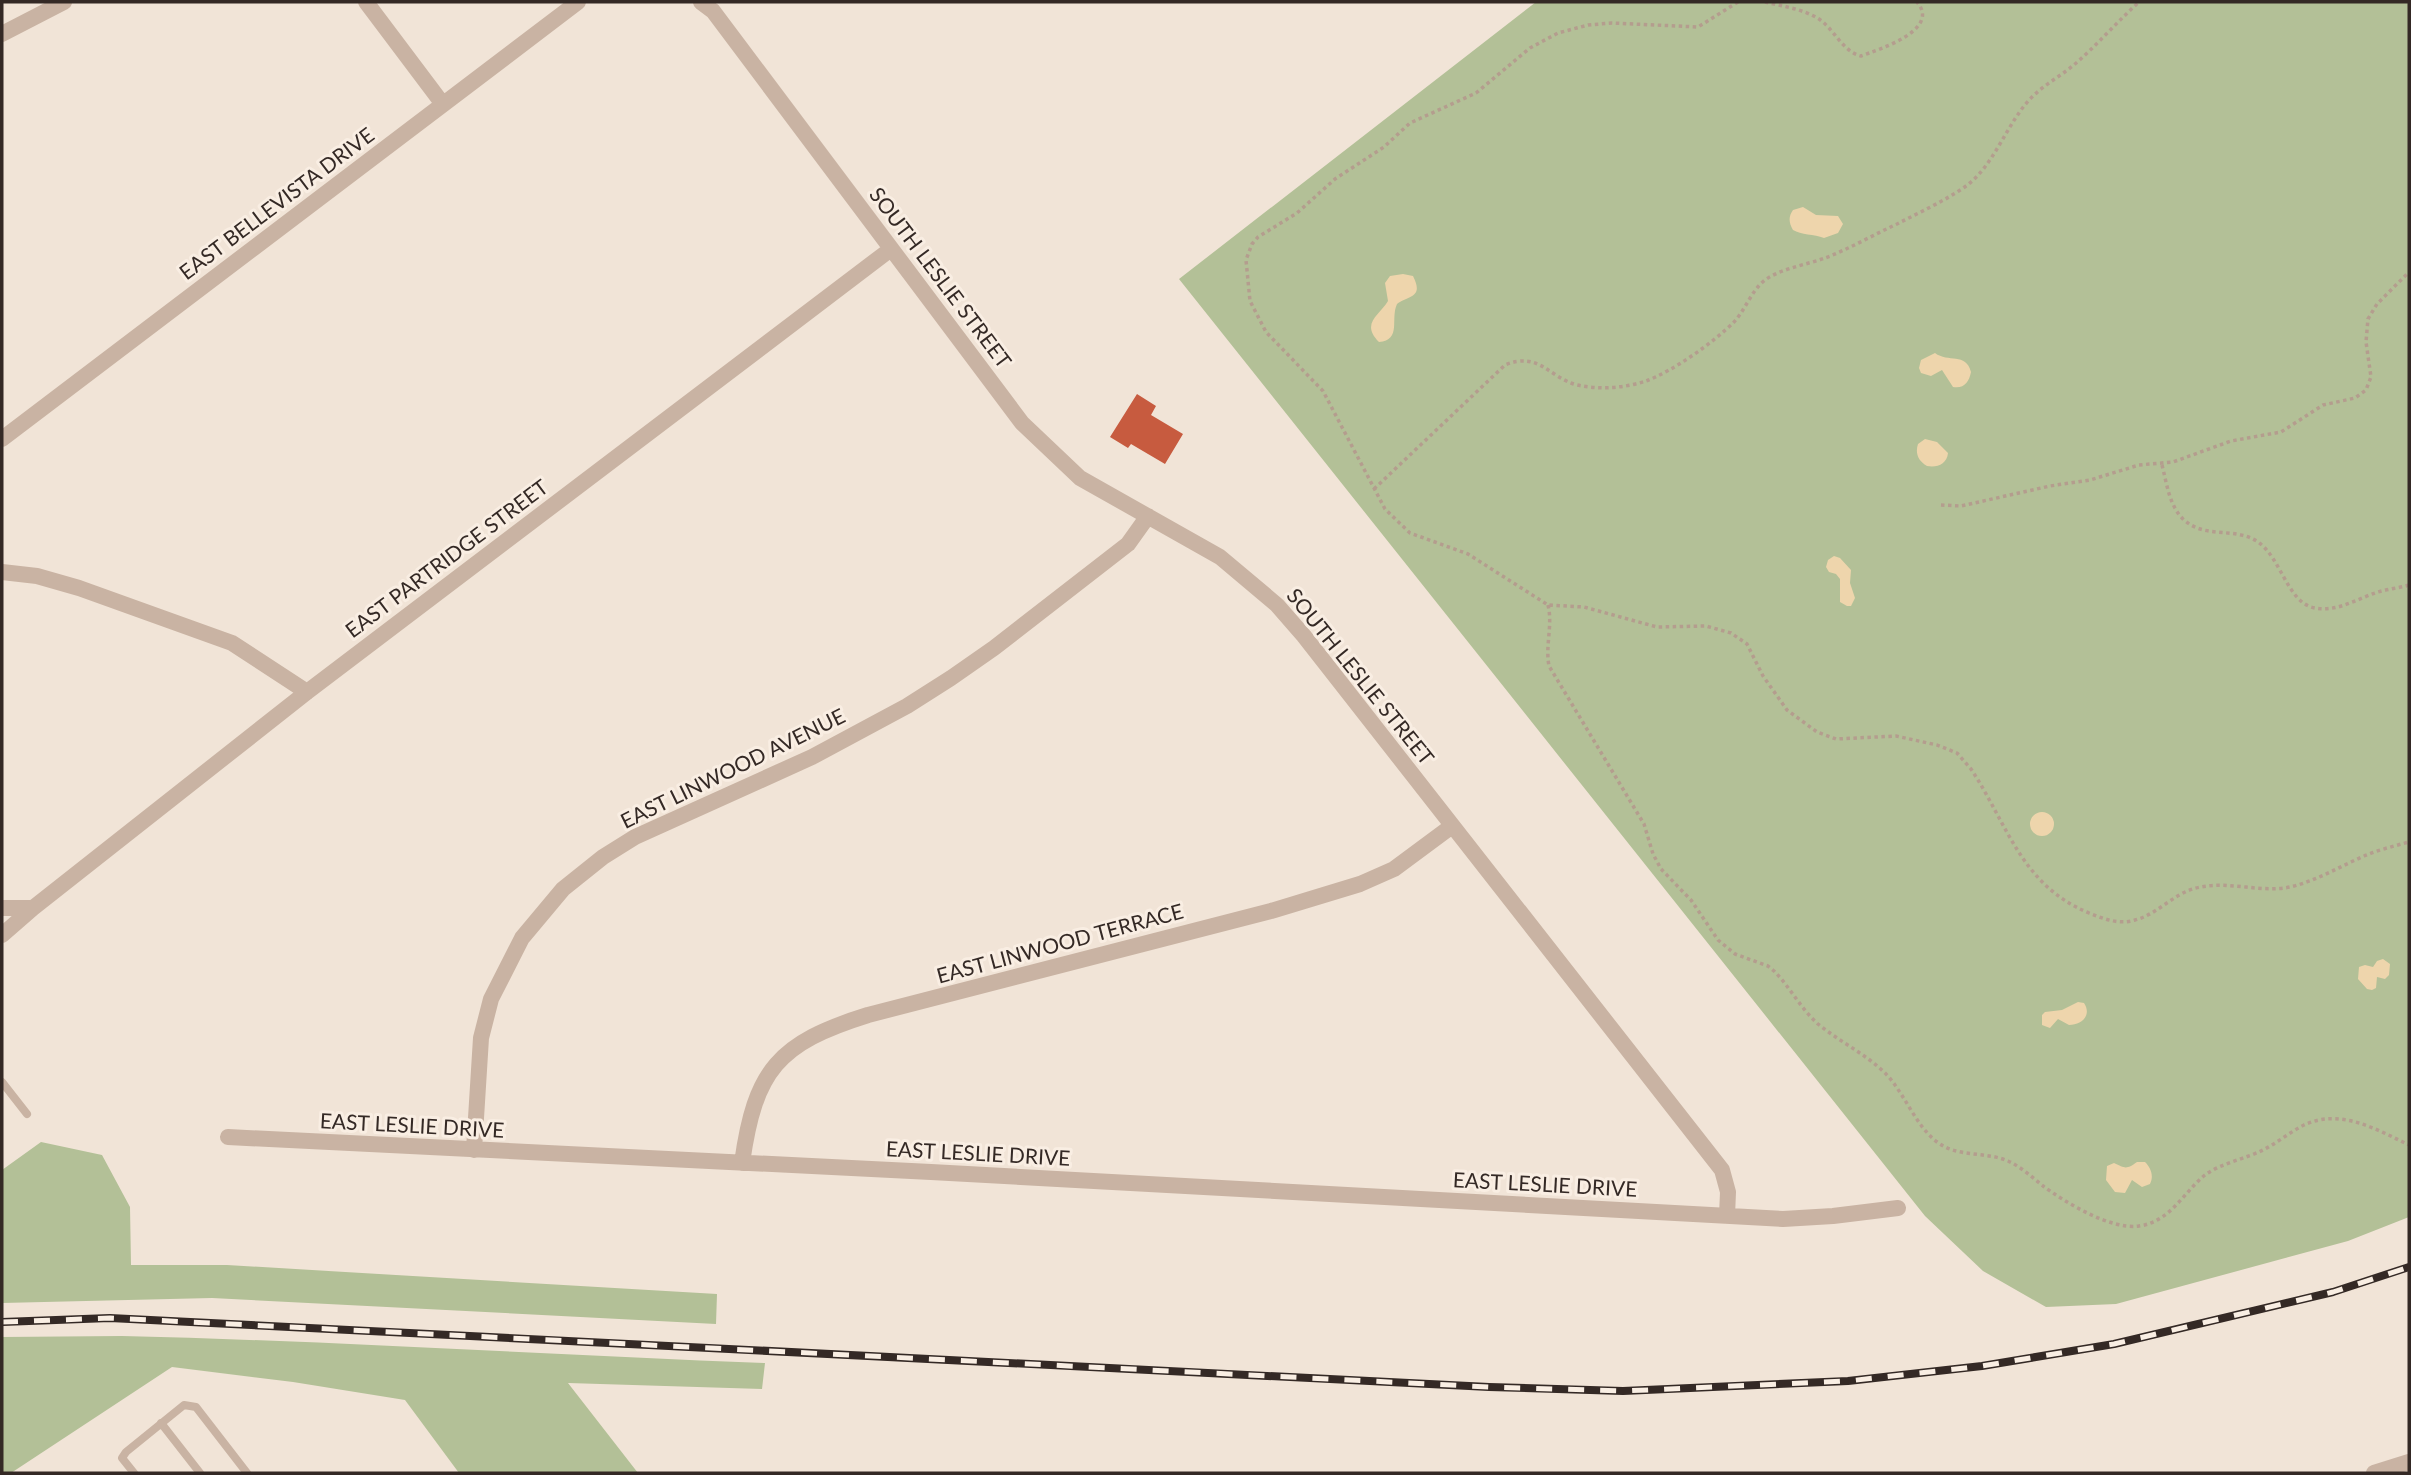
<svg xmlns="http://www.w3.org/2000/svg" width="2411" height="1475" font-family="Lato,sans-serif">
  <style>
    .green { fill: #b3c097 }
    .sand { fill: #eed5ac }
    .building { fill: #c75b3f }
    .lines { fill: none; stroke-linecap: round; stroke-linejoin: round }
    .path { stroke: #b49d8e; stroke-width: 3.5; stroke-dasharray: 3.5 3.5; stroke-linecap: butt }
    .lane { stroke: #c9b3a3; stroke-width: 8 }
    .street { stroke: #c9b3a3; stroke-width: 16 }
    .rail-casing { stroke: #342925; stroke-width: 8 }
    .rail { stroke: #f9eee3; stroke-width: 5; stroke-dasharray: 16; stroke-linecap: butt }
    .labels { text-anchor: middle; stroke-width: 6; stroke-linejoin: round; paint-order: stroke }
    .street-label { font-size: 21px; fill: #342925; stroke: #f9eee3 }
  </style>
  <rect width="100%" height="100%" fill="#f1e4d7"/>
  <path class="green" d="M1536,2H2409V1217L2348,1241L2116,1304L2046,1307L1983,1271L1925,1216L1179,279Z
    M41,1142L102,1155L130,1207L131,1265H227L717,1294L716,1324L212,1298L2,1303V1170Z
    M122,1336C337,1341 551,1355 765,1363L762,1389L568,1383L638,1473H459L405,1400L293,1382L172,1367L11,1473H2V1337Z"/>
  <path class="sand" d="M1803,207L1816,215L1838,216L1843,224L1838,233L1824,238C1814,234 1801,235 1793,230C1789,223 1788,217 1793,210Z
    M1403,274L1413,276C1424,298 1409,295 1397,304C1390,319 1402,340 1379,342C1360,323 1380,315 1388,301L1385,283L1390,276Z
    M1935,353C1948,363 1966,352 1971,372C1969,382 1964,389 1953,387L1942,370L1931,376L1921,373L1919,368L1921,360Z
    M1925,439L1937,442L1948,453C1947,464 1937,468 1927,466C1918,461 1915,453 1918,444Z
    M1834,556L1840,558L1851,570L1850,583L1855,598L1851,606H1847L1840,602V579L1836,574L1829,572L1826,567L1828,560Z
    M2030 824a12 12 0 1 1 24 0a12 12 0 1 1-24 0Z
    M2383,959L2390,964L2389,975L2385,979L2377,977L2376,988L2372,990L2367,989L2358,979L2359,967L2365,965L2373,967L2377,961Z
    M2078,1002L2084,1003C2092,1015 2082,1025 2069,1025L2058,1019L2050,1028L2042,1025V1015L2045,1012L2062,1010Z
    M2137,1162H2145C2151,1168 2154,1176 2150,1184L2142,1187L2132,1180L2125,1193L2115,1192L2106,1180L2107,1166L2114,1163C2125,1168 2126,1170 2137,1162Z"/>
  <path class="building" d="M1137,394L1156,406L1151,415L1183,434L1165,464L1131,444L1128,448L1110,437Z"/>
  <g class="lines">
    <path class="path" d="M1738,2L1698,27L1612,23L1588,25L1558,33L1530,48L1476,93L1410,123L1384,147L1335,179L1297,213L1258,237L1252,244L1246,260L1250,301L1266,332L1323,391L1385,509L1410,533L1468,554L1548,605L1584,607L1657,627L1706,626L1731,633L1747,644L1763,676L1787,710L1817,732L1836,739L1896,736L1937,745L1957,753L1971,769C2008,825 2021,885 2089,913C2104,919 2119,925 2135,920C2159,914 2175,891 2201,887C2230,881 2261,893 2290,887C2316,881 2339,867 2364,856C2378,850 2394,846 2409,842
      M1765,2C1782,6 1803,9 1819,19C1834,29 1843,52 1861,56C1880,49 1941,30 1917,2
      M2162,465C2167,484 2169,505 2183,519C2205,540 2235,526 2258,542C2280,557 2287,599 2311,607C2335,614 2356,599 2378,592C2388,589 2399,588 2409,585
      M1374,489L1505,365C1539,351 1548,377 1577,385C1599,390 1625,388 1646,381C1673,371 1713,343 1734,322C1746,309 1751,291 1765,280C1782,268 1806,265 1825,258C1849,249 1873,235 1897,224C1920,212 1945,201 1966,186C1995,165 2007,122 2032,97C2045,84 2061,76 2075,64C2097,45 2117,22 2139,2
      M1941,505L1961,506L2050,486L2090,480L2139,465L2173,462L2231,441L2281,432L2323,405L2355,398L2366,390L2371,377L2366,342L2368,319L2377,304L2409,272
      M1548,605C1553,625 1545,645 1549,666L1644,824L1653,854L1661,869L1691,900L1718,940L1735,954L1768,966L1774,971C1790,987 1801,1009 1818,1024C1840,1042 1866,1054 1886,1074C1905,1094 1915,1125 1937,1142C1958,1158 1985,1151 2008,1161C2021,1167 2032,1177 2043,1186C2065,1202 2110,1230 2139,1226C2170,1222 2183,1193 2205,1175C2221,1163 2245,1159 2263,1150C2277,1143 2290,1132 2304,1125C2340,1108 2376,1129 2409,1145"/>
    <path class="lane" d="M2,1082L27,1114
      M161,1423L200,1473
      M134,1473L122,1458L126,1452L184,1405L196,1407L247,1473"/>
    <path class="street" d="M366,2L442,103
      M701,2L713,11L1022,423L1080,478L1220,557L1277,605L1304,636L1722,1170L1728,1192L1727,1216
      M2,34L64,2
      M2,439L578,2
      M2,572L37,576L79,588L232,643L307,692
      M2,908H33L307,692L891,249
      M2,935L33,908
      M228,1137L931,1172L1783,1219L1833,1216L1898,1208
      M474,1150L481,1038L491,999L522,938L563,889L603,857L635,837L812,757L907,706L951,678L994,648L1128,544L1148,516
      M742,1163C755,1070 778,1043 868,1015L1271,911L1360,884L1394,869L1452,826
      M2374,1473L2409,1462"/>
    <defs>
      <path id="rail" d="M2,1322L110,1318L1489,1387L1623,1391L1848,1381L1982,1366L2114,1344L2333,1292L2409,1267"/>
    </defs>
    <use href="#rail" class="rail-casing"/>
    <use href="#rail" class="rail"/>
  </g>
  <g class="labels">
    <g class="street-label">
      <text transform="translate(277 204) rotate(-37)" y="7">EAST BELLEVISTA DRIVE</text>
      <text transform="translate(940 278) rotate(53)" y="7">SOUTH LESLIE STREET</text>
      <text transform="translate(447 559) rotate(-37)" y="7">EAST PARTRIDGE STREET</text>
      <text transform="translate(1360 677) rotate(51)" y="7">SOUTH LESLIE STREET</text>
      <text transform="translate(733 769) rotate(-26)" y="7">EAST LINWOOD AVENUE</text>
      <text transform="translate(1060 944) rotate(-15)" y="7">EAST LINWOOD TERRACE</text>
      <text transform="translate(412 1126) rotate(3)" y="7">EAST LESLIE DRIVE</text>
      <text transform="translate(978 1154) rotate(3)" y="7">EAST LESLIE DRIVE</text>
      <text transform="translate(1545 1185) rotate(3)" y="7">EAST LESLIE DRIVE</text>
    </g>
  </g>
  <rect width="2411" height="1475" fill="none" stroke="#342925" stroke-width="7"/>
</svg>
